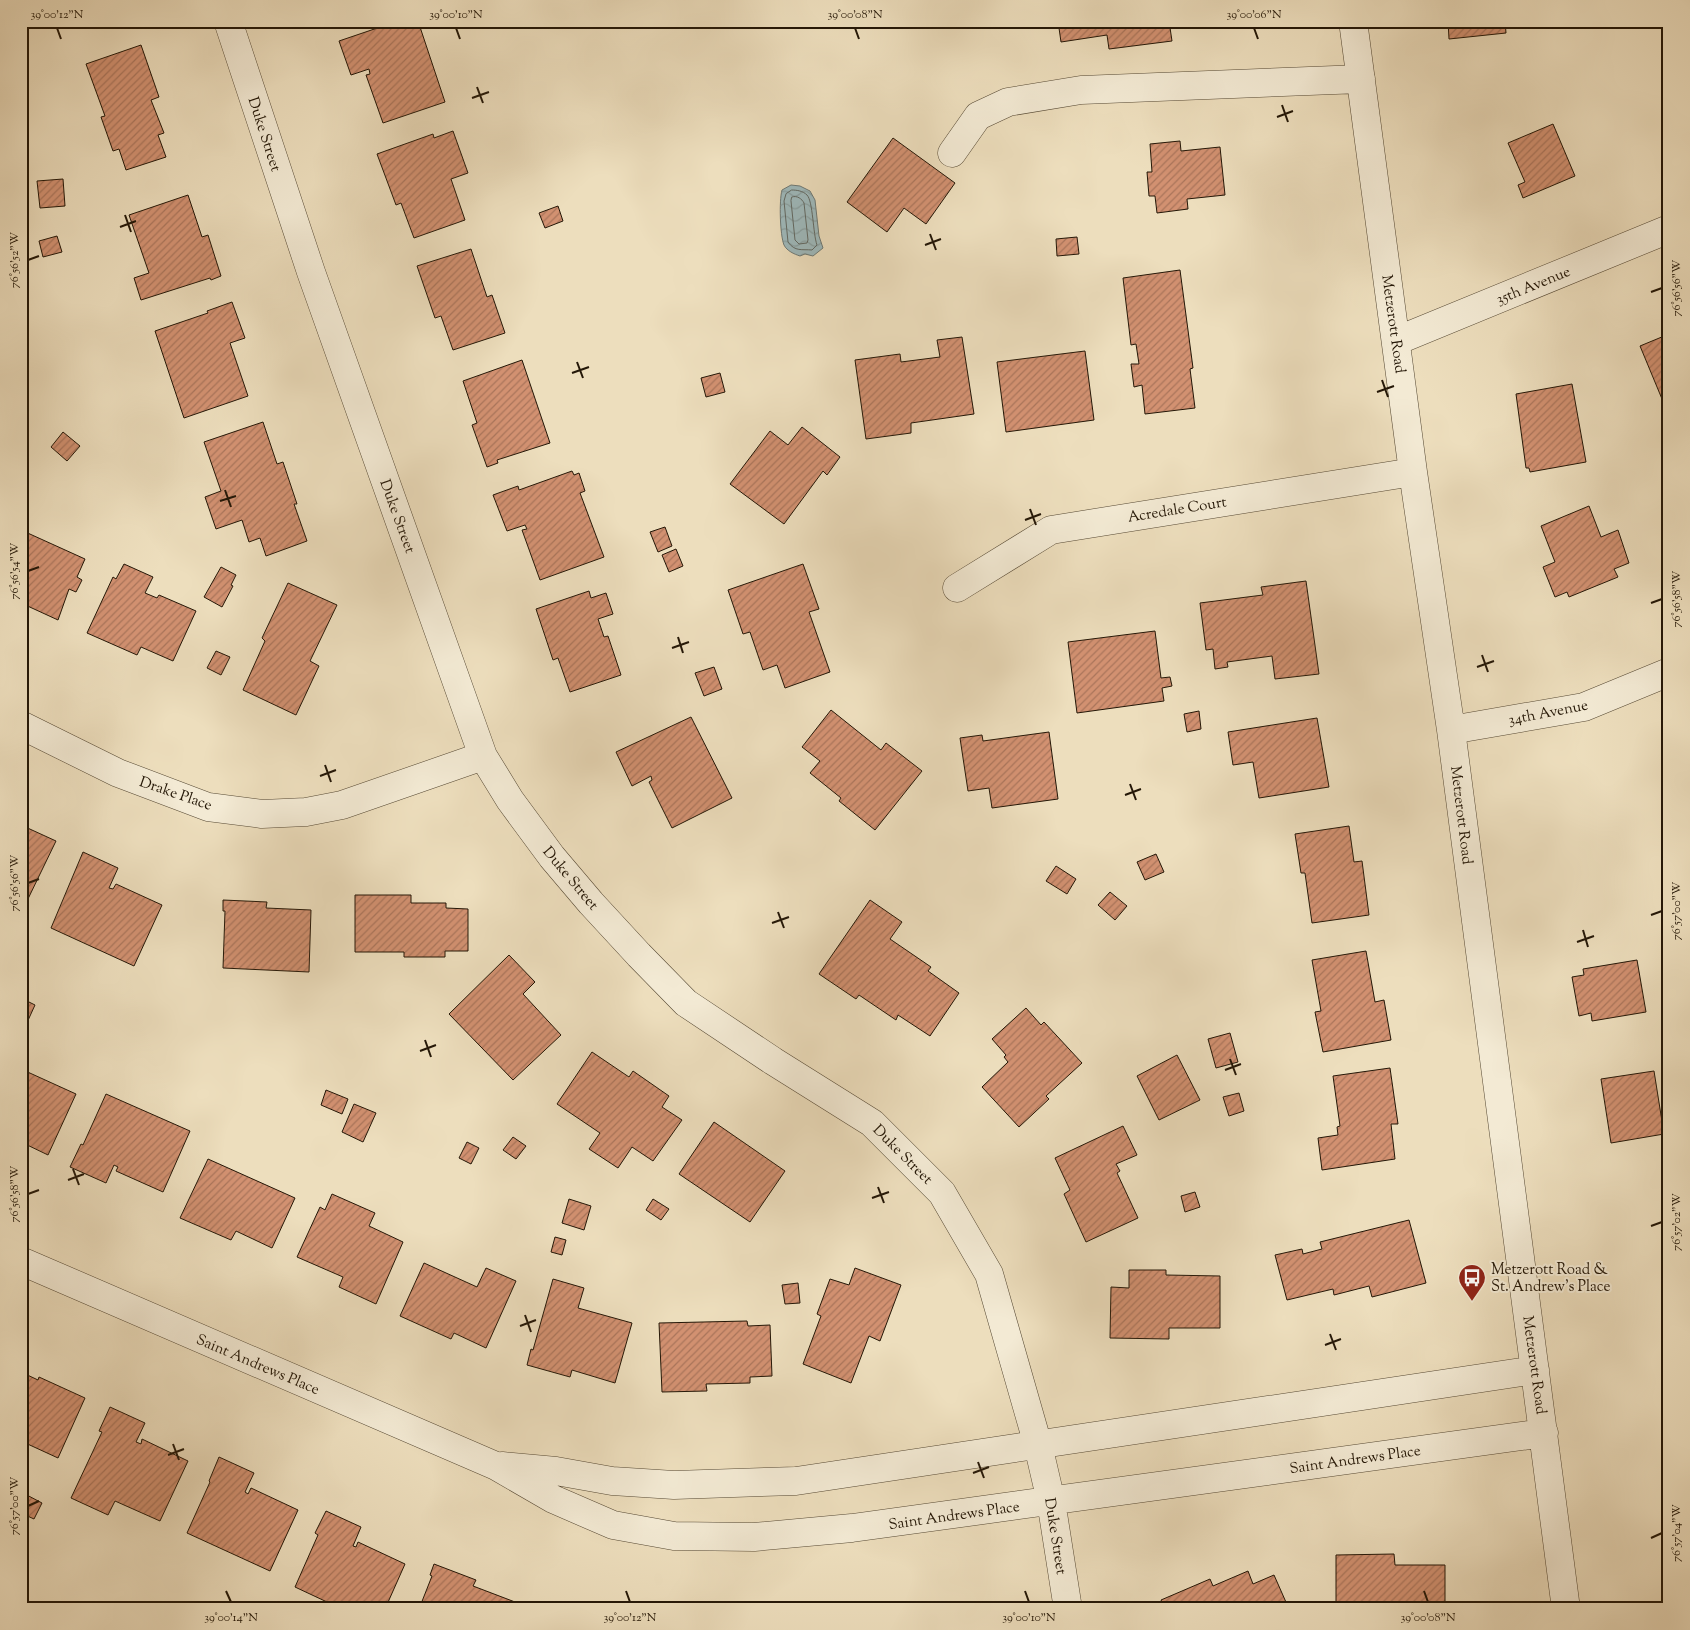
<svg xmlns="http://www.w3.org/2000/svg" width="1690" height="1630" font-family="'Sorts Mill Goudy',serif">
  <style>
    .water { fill: url(#water-waves); stroke: #6d7874 }
    .lines { fill: none; stroke-linecap: round; stroke-linejoin: round }
    .shore { stroke: #616862; stroke-width: 1 }
    .building { fill: url(#building-hatch); stroke: #241707 }
    .minor-casing { stroke: #564934; stroke-width: 29 }
    .minor { stroke: #f3ead4; stroke-width: 28 }
    .ticks { fill: none; stroke: #241707; stroke-width: 2 }
    .labels { text-anchor: middle; stroke-width: 4; stroke-linejoin: round; paint-order: stroke }
    .street-label { font-size: 15px; fill: #241707; stroke: #f3ead4 }
    .poi-label { font-size: 15px; fill: #241707; stroke: #f3ead4; text-anchor: start }
    .neatline { fill: none; stroke: #241707; stroke-width: 2 }
    .ticks-label { font-size: 12px; text-anchor: middle; fill: #241707 }
  </style>
  <defs>
    <pattern id="water-waves" width="16" height="10" patternUnits="userSpaceOnUse" patternTransform="scale(1.25)"><rect width="16" height="10" fill="#9eb9bc"/><path d="M0 5q4-4 8 0t8 0" fill="none" stroke="#889ea0"/></pattern>
    <pattern id="building-hatch" width="6" height="6" patternUnits="userSpaceOnUse" patternTransform="scale(1.25)"><rect width="6" height="6" fill="#d29171"/><path d="M-1 1l2-2M0 6l6-6M5 7l2-2" fill="none" stroke="#aa755b"/></pattern>
  </defs>
  <rect width="100%" height="100%" fill="#eddebd"/>
  <filter id="stains"><feTurbulence type="fractalNoise" baseFrequency=".004" numOctaves="4"/><feColorMatrix values="0 0 0 0 .2 0 0 0 0 .09 0 0 0 0 .02 0 0 0 .5 -.17"/></filter>
  <radialGradient id="worn" r=".72"><stop offset=".6" stop-color="#630" stop-opacity="0"/><stop offset="1" stop-color="#630" stop-opacity=".3"/></radialGradient>
  <path class="water" d="M791,185L800,186L810,191L815,200L819,236L823,248L813,256L805,254L800,256C794,254 787,251 784,245C780,235 779,201 782,190Z"/>
  <g class="lines">
    <path class="shore" d="M792,190C797,190 803,191 807,195C813,201 813,234 817,245L812,250C802,249 795,252 788,242L784,201L786,194Z
      M792,197C797,195 802,199 804,203L808,240L807,243L799,244L795,240L791,201Z"/>
  </g>
  <path class="building" d="M398,21H418L445,102L383,123L366,75L370,74L369,69L351,75L339,41Z
    M1058,21H1169L1172,41L1109,49L1107,35L1061,42Z
    M1448,21H1505L1506,33L1449,39Z
    M1599,21H1613L1602,26Z
    M141,45L159,97L151,100L164,133L158,135L166,157L126,170L119,149L113,151L101,117L105,116L86,64Z
    M1553,124L1575,176L1523,198L1518,185L1525,182L1508,143Z
    M453,131L468,173L451,179L465,220L414,238L401,203L396,205L377,154L433,134L434,138Z
    M893,138L955,183L926,224L904,208L887,232L847,202Z
    M1180,141L1181,151L1220,147L1225,195L1187,199L1188,209L1157,213L1155,196H1149L1147,172H1152L1150,144Z
    M63,179L65,206L40,208L37,181Z
    M188,195L202,237L208,235L221,276L211,280L210,278L141,300L134,278L149,273L129,215Z
    M558,206L563,221L545,228L539,213Z
    M57,236L62,252L43,257L39,241Z
    M1077,237L1079,254L1057,256L1056,239Z
    M471,249L487,297L492,295L505,333L453,350L441,316L435,318L417,266Z
    M1180,270L1193,368L1190,369L1195,408L1145,414L1142,385L1134,387L1131,364H1139L1136,344L1131,345L1123,278Z
    M232,302L245,338L230,343L248,396L184,418L155,331L208,313L207,311Z
    M1669,334V396L1662,399L1640,346Z
    M962,337L974,414L911,423V433L866,439L855,360L900,354L901,362L940,357L937,340Z
    M1085,351L1094,420L1006,432L997,362Z
    M522,360L550,443L497,460L498,463L487,467L472,425L477,423L463,381Z
    M21,366H26L27,384H21Z
    M720,373L725,392L706,397L701,378Z
    M1572,384L1586,462L1530,472L1529,468H1526L1516,394Z
    M263,422L277,464L283,462L297,504H294L307,541L266,556L260,538L249,542L242,520L216,529L205,497L221,491L204,442Z
    M802,427L840,457L827,475L823,471L784,524L730,484L770,431L788,445Z
    M63,432L80,446L67,461L51,447Z
    M572,471L574,475L579,473L585,491L580,493L604,557L540,580L522,530L527,529L525,525L507,531L493,495L518,486L519,490Z
    M1589,506L1601,537L1618,530L1629,563L1614,569L1618,577L1569,597L1567,592L1555,597L1543,567L1555,562L1541,526Z
    M665,527L672,546L658,552L650,532Z
    M21,530L85,559L77,577L82,580L76,592L69,589L58,620L21,603Z
    M676,549L683,566L669,572L662,555Z
    M124,564L153,577L145,593L157,598L159,595L196,611L173,661L141,647L137,655L87,633L113,577L116,579Z
    M803,564L819,609L809,612L830,672L785,688L777,665L763,670L750,632L743,634L728,590Z
    M221,567L236,575L231,585L233,586L222,607L204,597Z
    M1306,581L1319,674L1275,679L1272,656L1227,662L1228,667L1215,669L1213,649L1206,650L1200,603L1263,595L1261,587Z
    M288,583L337,605L310,661L319,666L296,715L243,690L265,641L262,638Z
    M589,591L591,598L606,593L613,614L598,619L604,637L608,636L621,675L570,692L558,658L553,660L536,609Z
    M1155,631L1161,678L1170,677L1172,686L1162,688L1164,701L1077,713L1068,642Z
    M216,651L230,657L221,675L207,668Z
    M714,667L722,689L704,696L695,673Z
    M831,710L881,750L886,743L922,771L875,830L839,801L841,798L810,773L820,761L802,747Z
    M1199,711L1201,729L1187,732L1184,714Z
    M691,717L732,798L672,828L649,782L652,780L651,776L632,786L616,752Z
    M1317,718L1329,787L1259,798L1253,762L1233,765L1228,732Z
    M1049,732L1058,799L992,808L989,788L968,791L960,738L982,735L983,741Z
    M21,825L56,841L26,903L21,901Z
    M1349,826L1354,862L1362,861L1369,915L1312,923L1305,873H1301L1295,834Z
    M83,852L118,868L109,888L113,889L116,884L162,905L134,966L51,928Z
    M1156,854L1164,872L1145,880L1137,862Z
    M1056,866L1076,879L1067,894L1046,881Z
    M1110,892L1127,906L1115,920L1098,905Z
    M355,895H411V903H446V908L468,909V951H445V957H404V952H355Z
    M223,900L267,902L266,908L311,910L309,972L223,968L225,911H223Z
    M870,900L902,922L890,939L931,967L928,971L959,993L930,1036L898,1015L896,1020L859,995L856,999L819,974Z
    M1366,951L1375,1002L1384,1000L1391,1040L1323,1052L1315,1012L1321,1011L1312,960Z
    M509,955L535,982L523,994L561,1035L513,1080L449,1014Z
    M1637,960L1646,1012L1592,1021L1591,1013L1579,1016L1572,977L1584,975L1583,969Z
    M21,998L35,1005L25,1027L21,1025Z
    M1026,1008L1041,1025L1044,1022L1082,1063L1046,1096L1049,1099L1019,1127L982,1087L1008,1062L1004,1057L1006,1055L992,1039Z
    M1230,1033L1238,1062L1216,1068L1208,1039Z
    M592,1052L629,1077L633,1071L669,1096L662,1107L682,1120L653,1161L632,1147L618,1168L589,1149L600,1133L557,1104Z
    M1177,1055L1200,1100L1159,1120L1137,1076Z
    M1390,1068L1398,1124H1391L1395,1159L1322,1170L1318,1138L1338,1135L1337,1127L1340,1126L1333,1076Z
    M21,1069L76,1094L48,1155L21,1142Z
    M1654,1071L1664,1134L1611,1143L1601,1079Z
    M326,1090L348,1099L342,1114L321,1105Z
    M1239,1093L1244,1111L1229,1116L1223,1097Z
    M106,1094L190,1131L163,1192L116,1171L118,1167L114,1165L106,1183L70,1167L81,1144L83,1145Z
    M354,1104L376,1113L363,1142L342,1132Z
    M714,1122L785,1171L750,1222L679,1174Z
    M1123,1126L1137,1155L1116,1164L1120,1171L1117,1173L1138,1218L1086,1242L1064,1194L1070,1190L1055,1158Z
    M513,1137L526,1146L516,1159L503,1150Z
    M467,1142L479,1148L471,1164L459,1158Z
    M208,1159L295,1198L272,1248L236,1231L231,1240L180,1218Z
    M1195,1192L1200,1207L1185,1212L1181,1196Z
    M332,1194L375,1213L369,1226L403,1242L376,1304L339,1287L343,1277L297,1257L320,1207L325,1210Z
    M569,1199L591,1206L584,1230L562,1223Z
    M653,1199L669,1209L661,1220L646,1210Z
    M1409,1220L1426,1283L1372,1297L1369,1286L1334,1295L1333,1289L1287,1300L1275,1255L1302,1249L1303,1254L1322,1249L1320,1242Z
    M555,1237L566,1240L562,1255L551,1252Z
    M424,1263L477,1287L486,1268L516,1281L486,1348L454,1333L451,1339L400,1316Z
    M855,1268L901,1285L880,1341L869,1336L851,1383L803,1364L821,1316L817,1314L830,1279L849,1285Z
    M1129,1270H1166V1275L1220,1276V1328H1169V1339L1110,1338L1111,1287L1129,1288Z
    M553,1279L584,1288L578,1308L632,1323L615,1383L572,1370L570,1377L527,1365L531,1349L533,1350Z
    M798,1283L800,1303L785,1304L782,1285Z
    M747,1321L748,1326L770,1325L772,1376L750,1377V1383L706,1384L707,1391L662,1392L659,1323Z
    M21,1372L38,1380L39,1377L85,1398L58,1458L21,1441Z
    M110,1407L145,1423L136,1442L141,1444L142,1439L188,1461L160,1521L115,1501L108,1515L71,1498L102,1432L99,1431Z
    M219,1457L254,1473L245,1492L248,1494L251,1488L298,1510L270,1571L187,1533L210,1482L209,1481Z
    M23,1493L42,1503L34,1519L21,1513V1498Z
    M326,1511L361,1527L353,1546L356,1547L358,1542L405,1564L385,1609H342L295,1587L318,1535L315,1533Z
    M1394,1554L1395,1565H1445V1609H1355V1605H1336V1555Z
    M434,1564L476,1580L473,1586L515,1602L513,1609H419L432,1576L430,1575Z
    M1248,1571L1253,1584L1274,1575L1289,1609H1165L1161,1600L1210,1579L1213,1586Z"/>
  <g class="lines">
    <defs>
      <path id="minor" d="M228,21L311,272L483,756L510,800L552,857L591,903L639,955L686,1003L773,1061L872,1123L942,1193L989,1274L1038,1445L1051,1501L1068,1609
        M1353,21L1413,472L1451,730L1566,1609
        M952,153L978,116L1008,102L1081,90L1361,79
        M1396,341L1669,229
        M957,588L1051,530L1413,472
        M21,725L118,773L208,807L262,814L306,812L342,805L483,756
        M1451,730L1584,707L1669,672
        M21,1261L496,1466L553,1499L613,1525L674,1536L754,1537L852,1528L1544,1433
        M502,1466L556,1471L612,1481L674,1485L796,1481L1535,1370"/>
    </defs>
    <use href="#minor" class="minor-casing"/>
    <use href="#minor" class="minor"/>
  </g>
  <path class="ticks" d="M57,28L61,39M456,28L460,39M855,28L859,39M1254,28L1258,39M477,87L483,103M472,98L489,92M1282,105L1288,122M1277,117L1293,111M125,215L131,232M120,227L136,221M930,234L936,250M925,245L941,239M28,260L39,256M1651,292L1662,288M577,362L583,378M572,373L589,367M1382,380L1388,397M1377,392L1394,386M225,490L231,507M220,501L236,496M1030,509L1036,525M1025,520L1041,514M28,571L39,567M1651,603L1662,599M678,637L683,653M672,648L689,642M1482,655L1488,672M1477,667L1494,661M325,765L331,782M320,776L336,770M1130,784L1136,800M1125,795L1141,789M28,883L39,879M778,912L784,928M1651,915L1662,911M772,923L789,917M1583,930L1588,947M1577,942L1594,936M425,1040L431,1057M420,1051L436,1045M1230,1059L1236,1075M1225,1070L1241,1064M73,1169L79,1185M68,1180L84,1174M878,1187L884,1203M28,1194L39,1190M872,1198L889,1192M1651,1226L1662,1222M525,1315L531,1332M520,1326L536,1320M1330,1334L1336,1350M1325,1345L1341,1339M173,1444L179,1460M168,1455L184,1449M978,1462L984,1478M973,1473L989,1467M28,1506L39,1501M1651,1538L1662,1533M226,1591L231,1602M626,1591L630,1602M1025,1591L1029,1602M1424,1591L1428,1602"/>
  <defs>
    <symbol id="bus-pin" viewBox="-11 -11 22 30"><path d="M0 17L-7.5 6A9.5 9.5 0 1 1 7.5 6Z" fill="#8f2418" stroke="#f3ead4"/><path d="M-5-6H5V4H4V6H2V4H-2V6H-4V4H-5ZM-3.5-4V0h7V-4ZM-3.5 1.2v1.5H-2V1.2ZM2 1.2v1.5H3.5V1.2Z" fill="#fff"/></symbol>
  </defs>
  <g fill-rule="evenodd">
    <use href="#bus-pin" x="1456" y="1262" width="32" height="43"/>
  </g>
  <g class="labels">
    <g class="street-label">
      <text transform="translate(265 134) rotate(72)" y="5">Duke Street</text>
      <text transform="translate(1533 285) rotate(-22)" y="5">35th Avenue</text>
      <text transform="translate(1394 324) rotate(82)" y="5">Metzerott Road</text>
      <text transform="translate(1177 509) rotate(-9)" y="5">Acredale Court</text>
      <text transform="translate(398 516) rotate(70)" y="5">Duke Street</text>
      <text transform="translate(1548 712) rotate(-11)" y="5">34th Avenue</text>
      <text transform="translate(176 793) rotate(19)" y="5">Drake Place</text>
      <text transform="translate(1462 815) rotate(83)" y="5">Metzerott Road</text>
      <text transform="translate(571 878) rotate(50)" y="5">Duke Street</text>
      <text transform="translate(903 1154) rotate(45)" y="5">Duke Street</text>
      <text transform="translate(258 1364) rotate(23)" y="5">Saint Andrews Place</text>
      <text transform="translate(1535 1365) rotate(82)" y="5">Metzerott Road</text>
      <text transform="translate(1355 1459) rotate(-8)" y="5">Saint Andrews Place</text>
      <text transform="translate(954 1515) rotate(-8)" y="5">Saint Andrews Place</text>
      <text transform="translate(1056 1536) rotate(81)" y="5">Duke Street</text>
    </g>
    <g class="poi-label">
      <text x="1491" y="1274">Metzerott Road &amp;<tspan x="1491" dy="17">St. Andrew's Place</tspan></text>
    </g>
  </g>
  <rect width="1690" height="1630" fill="none" stroke="#eddebd" stroke-width="55"/>
  <rect x="28" y="28" width="1634" height="1574" class="neatline"/>
  <g class="ticks-label">
    <text x="57" y="18">39°00'12"N</text>
    <text x="456" y="18">39°00'10"N</text>
    <text x="855" y="18">39°00'08"N</text>
    <text x="1254" y="18">39°00'06"N</text>
    <text transform="translate(14 260) rotate(-90)" y="4">76°56'52"W</text>
    <text transform="translate(1676 288) rotate(-90)" y="4">76°56'56"W</text>
    <text transform="translate(14 571) rotate(-90)" y="4">76°56'54"W</text>
    <text transform="translate(1676 599) rotate(-90)" y="4">76°56'58"W</text>
    <text transform="translate(14 883) rotate(-90)" y="4">76°56'56"W</text>
    <text transform="translate(1676 911) rotate(-90)" y="4">76°57'00"W</text>
    <text transform="translate(14 1194) rotate(-90)" y="4">76°56'58"W</text>
    <text transform="translate(1676 1222) rotate(-90)" y="4">76°57'02"W</text>
    <text transform="translate(14 1506) rotate(-90)" y="4">76°57'00"W</text>
    <text transform="translate(1676 1533) rotate(-90)" y="4">76°57'04"W</text>
    <text x="231" y="1621">39°00'14"N</text>
    <text x="630" y="1621">39°00'12"N</text>
    <text x="1029" y="1621">39°00'10"N</text>
    <text x="1428" y="1621">39°00'08"N</text>
  </g>
  <rect width="100%" height="100%" filter="url(#stains)"/>
  <rect width="100%" height="100%" fill="url(#worn)"/>
</svg>
